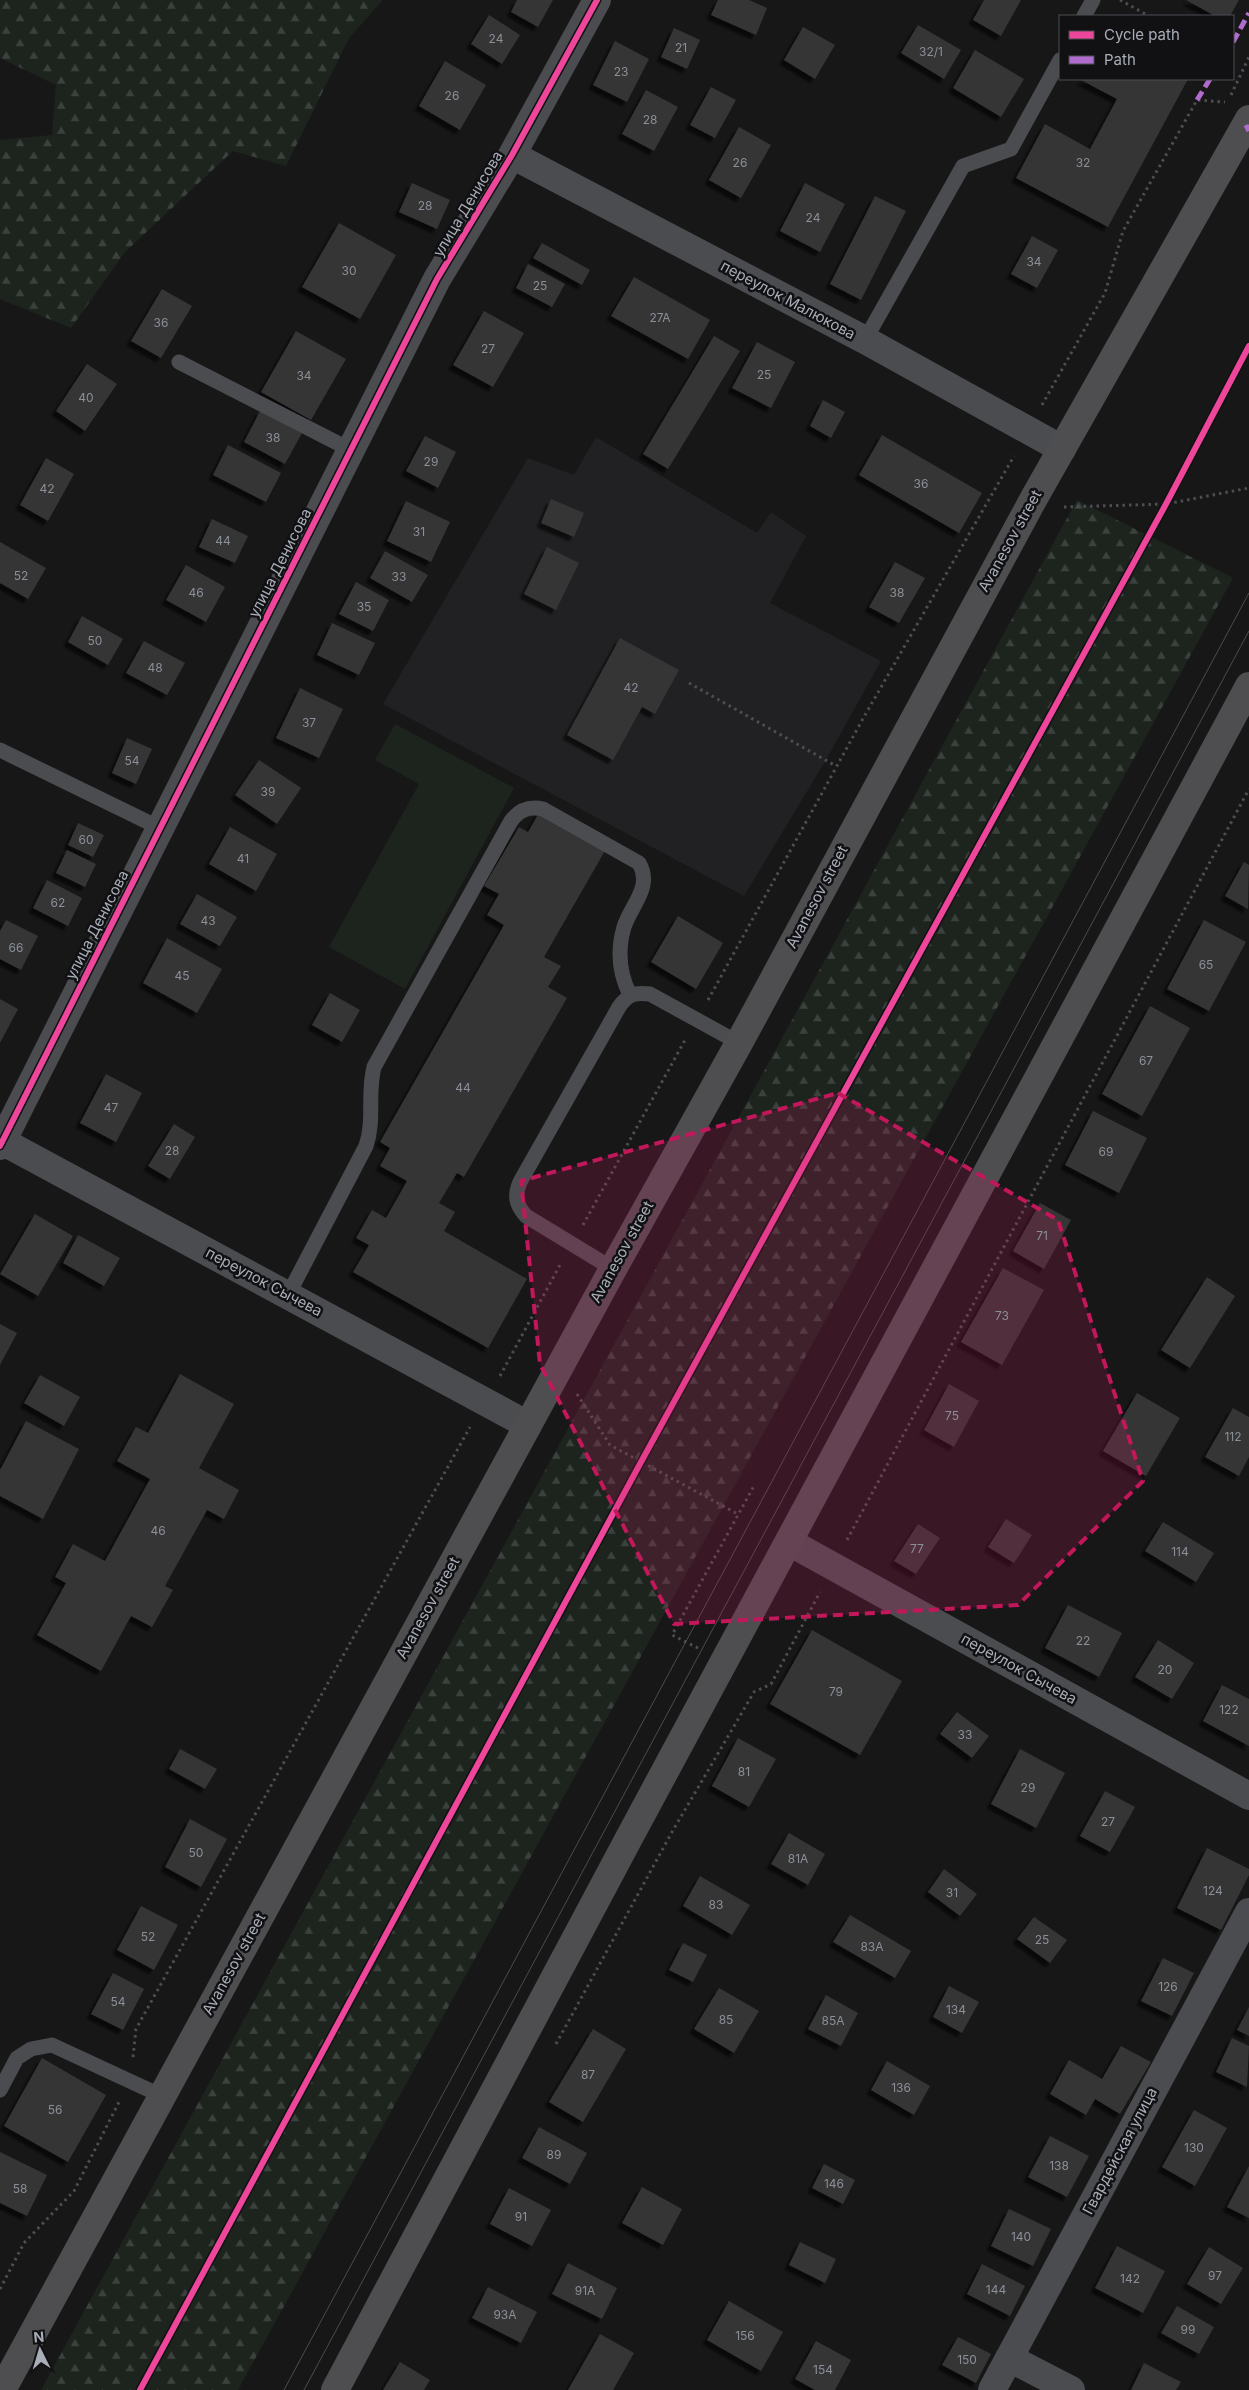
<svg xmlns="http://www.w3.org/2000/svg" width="1249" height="2390" font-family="Inter,sans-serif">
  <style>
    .built { fill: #212123 }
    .forest { fill: url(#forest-firs) }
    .park { fill: #1d241e }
    .building { fill: #353536; filter: url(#shadow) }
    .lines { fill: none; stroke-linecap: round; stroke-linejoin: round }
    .path { stroke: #4d4e52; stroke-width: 3; stroke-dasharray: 2.5 4; stroke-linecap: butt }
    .lane { stroke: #4b4c50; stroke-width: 15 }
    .street { stroke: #4b4c50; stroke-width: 28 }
    .highway { stroke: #4e4e51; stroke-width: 28 }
    .tram { stroke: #4b4c4f; stroke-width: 1 }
    .quiet { stroke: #b06ccc; stroke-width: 5; stroke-dasharray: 10 5; stroke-linecap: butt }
    .cycleway-casing { stroke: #111113; stroke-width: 9 }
    .cycleway { stroke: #ed469a; stroke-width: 6 }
    .marked { fill: #c2185b; fill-opacity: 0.2; stroke: #c2185b; stroke-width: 4; stroke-dasharray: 10 6; stroke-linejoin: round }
    .labels { text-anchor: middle; stroke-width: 5; stroke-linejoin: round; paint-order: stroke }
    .number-label { font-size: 12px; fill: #8b8f98 }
    .street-label { font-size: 15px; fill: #a8adb8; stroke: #111113 }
  </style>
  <defs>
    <pattern id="forest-firs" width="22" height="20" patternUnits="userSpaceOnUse" patternTransform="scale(1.25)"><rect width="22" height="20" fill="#1d241e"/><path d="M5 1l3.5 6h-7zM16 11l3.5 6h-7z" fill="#3b413d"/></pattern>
    <filter id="shadow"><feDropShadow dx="-4.5" dy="4.5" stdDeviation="1" flood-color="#0009"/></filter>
  </defs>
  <rect width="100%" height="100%" fill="#171717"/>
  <path class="built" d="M596,437L757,533L771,512L806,536L770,603L881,661L826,760L744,896L383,704L528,458L574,475Z"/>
  <path class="forest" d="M0,0H383L349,38L286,166L233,151L125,252L71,328L0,299V140L52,135L56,85L0,58Z
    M1077,500L1233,578L238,2390H41Z"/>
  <path class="park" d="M395,724L514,788L405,989L329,947L419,784L375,760Z"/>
  <path class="building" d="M517,0H553L538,27L511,12Z
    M718,0H749L767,8L756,35L711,15Z
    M984,0H1021L1001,36L973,20Z
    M1186,0H1239L1230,16H1215Z
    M489,15L520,35L502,64L471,44Z
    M918,25L961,50L944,79L901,53Z
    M803,27L835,45L815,79L784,60Z
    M674,28L700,40L687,69L661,57Z
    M615,41L649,59L627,102L593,85Z
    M975,50L1024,79L1001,117L953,88Z
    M445,61L486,85L460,130L419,106Z
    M1079,79H1188L1108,227L1016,178L1045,124L1090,149L1117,99Z
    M711,87L736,100L715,138L690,125Z
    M646,90L678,107L654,151L622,134Z
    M739,127L771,145L741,198L709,180Z
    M412,183L450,200L437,229L399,212Z
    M805,183L845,204L820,252L780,231Z
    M875,196L906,211L861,300L830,284Z
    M339,223L396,255L360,319L302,287Z
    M1032,236L1058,250L1037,288L1011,274Z
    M542,243L590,270L582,285L533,258Z
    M528,264L565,284L552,307L516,288Z
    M634,277L710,320L688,359L611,316Z
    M162,289L192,306L161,358L131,341Z
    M484,311L524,333L493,387L453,365Z
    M296,331L346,359L311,420L261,392Z
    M714,336L740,351L668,469L643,454Z
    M757,342L795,362L771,408L732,388Z
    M87,364L117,384L85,431L56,411Z
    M823,400L845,412L831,438L810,426Z
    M260,411L302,433L285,464L244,442Z
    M882,435L982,493L959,533L859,475Z
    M425,436L456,452L438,488L406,471Z
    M228,445L281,473L266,502L213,475Z
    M46,458L74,474L48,521L20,505Z
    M551,499L584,513L574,537L541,523Z
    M406,501L450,522L431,562L387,541Z
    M212,519L248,536L235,563L199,547Z
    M0,542L46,568L28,599L0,583Z
    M547,547L579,563L556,610L524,594Z
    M385,551L428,575L412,602L370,578Z
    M895,562L925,578L899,623L869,607Z
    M186,565L225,587L206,622L166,600Z
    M356,582L389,600L373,631L339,614Z
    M82,616L123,639L108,665L68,642Z
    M332,623L375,643L359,675L317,655Z
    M620,638L679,670L655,714L642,707L613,760L567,735Z
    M144,641L185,663L167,695L126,673Z
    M300,688L343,709L319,758L276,738Z
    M127,738L152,749L136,784L112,773Z
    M259,760L301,788L277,824L235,795Z
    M540,811L606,849L544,957L561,966L548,987L567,998L464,1177L457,1173L439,1203L455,1212L444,1231L527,1279L488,1348L353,1272L369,1245L356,1238L372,1210L386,1218L407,1181L380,1166L390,1148L380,1142L504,925L487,915L499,894L484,886L519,827L528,832Z
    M78,823L104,835L93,857L68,845Z
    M230,827L277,854L256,891L209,864Z
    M67,850L96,864L85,887L56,873Z
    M1244,862L1249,865L1248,909L1225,896Z
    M47,880L82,898L68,926L33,908Z
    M197,894L237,917L220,946L180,924Z
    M678,916L723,943L696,989L651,962Z
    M6,920L38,936L21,970L0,959V931Z
    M1204,920L1246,942L1209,1011L1167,989Z
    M167,938L222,969L197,1013L143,983Z
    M330,993L360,1010L342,1042L312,1025Z
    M0,999L18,1009L0,1043Z
    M1150,1006L1190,1028L1142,1116L1102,1094Z
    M106,1074L142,1093L116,1142L80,1123Z
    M1093,1111L1147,1138L1119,1193L1065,1165Z
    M174,1124L195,1137L170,1179L148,1166Z
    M1040,1203L1071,1220L1044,1269L1013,1251Z
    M35,1214L73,1236L38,1296L0,1274Z
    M78,1235L120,1258L104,1286L63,1263Z
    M1003,1268L1044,1290L1002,1365L961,1342Z
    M1207,1277L1235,1296L1190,1368L1161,1350Z
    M0,1324L17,1333L0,1365Z
    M180,1374L234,1404L199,1468L239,1490L224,1519L207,1510L165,1586L173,1590L152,1627L131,1616L101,1671L37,1635L66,1583L55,1577L73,1544L105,1561L150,1479L117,1461L136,1427L148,1433Z
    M40,1375L80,1397L64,1426L24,1403Z
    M949,1384L979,1401L954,1447L924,1430Z
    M1137,1393L1180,1418L1146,1476L1103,1451Z
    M1233,1408L1249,1417V1457L1239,1476L1205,1457Z
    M26,1421L79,1449L43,1519L0,1496V1470Z
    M1006,1519L1032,1535L1014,1563L988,1547Z
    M1163,1522L1214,1553L1196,1582L1145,1551Z
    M918,1524L940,1538L916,1574L894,1561Z
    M1068,1605L1122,1633L1099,1677L1045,1648Z
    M812,1630L902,1681L860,1755L770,1704Z
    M1158,1640L1194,1663L1172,1699L1135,1677Z
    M1222,1685L1249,1699V1746L1203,1721Z
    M957,1712L989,1736L972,1758L940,1734Z
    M738,1738L776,1759L749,1807L712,1786Z
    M180,1749L217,1769L205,1789L169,1769Z
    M1020,1749L1065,1773L1036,1828L991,1804Z
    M1105,1791L1135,1807L1110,1852L1080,1836Z
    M190,1819L227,1839L201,1887L165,1867Z
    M789,1833L825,1854L808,1885L771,1864Z
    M1207,1848L1249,1869V1875L1221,1930L1177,1908Z
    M944,1869L977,1894L960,1916L928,1892Z
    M700,1876L750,1905L732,1935L683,1906Z
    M141,1906L178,1925L154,1970L117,1950Z
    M850,1915L911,1951L895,1978L833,1942Z
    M1034,1917L1067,1940L1050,1963L1017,1939Z
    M683,1943L707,1955L693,1982L669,1970Z
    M1163,1958L1194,1973L1172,2016L1141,2001Z
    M113,1973L144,1989L123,2030L91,2014Z
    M949,1986L979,2002L962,2033L933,2017Z
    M719,1988L759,2011L734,2053L694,2029Z
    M826,1995L858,2013L841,2046L808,2029Z
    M1249,2007V2036L1237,2030Z
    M593,2029L626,2049L583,2122L549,2102Z
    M1232,2038L1249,2046L1247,2087L1216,2072Z
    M1121,2046L1151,2062L1120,2114L1095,2099L1086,2115L1050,2094L1069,2060L1102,2079Z
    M42,2058L106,2095L68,2162L4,2126Z
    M887,2061L930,2086L914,2115L871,2090Z
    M1194,2110L1227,2128L1195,2186L1162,2167Z
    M539,2127L587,2153L570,2184L522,2158Z
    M1050,2136L1089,2156L1067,2197L1028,2177Z
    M0,2152L47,2175L27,2216L0,2203Z
    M824,2164L855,2180L843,2204L812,2188Z
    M1249,2166V2218L1227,2207Z
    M642,2187L682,2209L663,2245L622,2223Z
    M509,2188L551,2210L532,2246L490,2224Z
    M1009,2209L1051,2229L1033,2266L991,2246Z
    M800,2242L836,2259L825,2283L789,2265Z
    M1117,2246L1165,2271L1143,2313L1095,2288Z
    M1209,2247L1243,2268L1221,2304L1187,2284Z
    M568,2263L617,2288L602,2319L552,2294Z
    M982,2264L1025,2286L1010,2316L967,2294Z
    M488,2287L537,2312L521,2343L472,2318Z
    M729,2301L783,2332L761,2371L707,2340Z
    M1177,2306L1214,2327L1199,2354L1161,2333Z
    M600,2334L634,2353L613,2390H568Z
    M958,2337L991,2354L976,2383L942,2365Z
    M816,2341L851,2360L835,2390H815L795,2379Z
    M400,2362L430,2380L424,2390H383Z
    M1144,2363L1181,2382L1176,2390H1131Z"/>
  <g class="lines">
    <path class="path" d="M1120,0L1149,16
      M1231,95L1249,57
      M1042,405L1105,293L1123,231L1197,100L1225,102
      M1064,507L1166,504L1249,488
      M689,683L836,766
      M708,1000L865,715L1014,456
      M583,1225L685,1040
      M500,1376L561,1263
      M577,1394L610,1445L738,1514
      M847,1540L1249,789
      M698,1648L672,1635L755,1484
      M556,2044L672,1832L754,1692L771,1684L820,1592
      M133,2057L136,2029L470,1427
      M0,2289L24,2243L74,2191L120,2100"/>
    <path class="lane" d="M1084,16L1093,0
      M865,340L963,166L1011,149L1060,60
      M179,362L351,450
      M0,750L160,828
      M613,1269L526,1216C516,1205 514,1196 520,1182L619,1007C628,994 635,992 650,994L739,1043
      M288,1295L366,1146C375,1120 367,1093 374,1067L511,821C519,810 529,806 543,809L639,863C653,887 631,905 624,927C617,951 619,973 630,995
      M0,2090L17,2058L31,2049L52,2045L162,2096"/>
    <path class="street" d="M512,155L865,340L1062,449
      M0,1140L528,1425
      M0,1146L437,279L512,155L597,0
      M789,1542L1249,1796
      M1009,2358L1071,2390
      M992,2390L1249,1912"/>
    <path class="highway" d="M2,2390L613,1269L739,1043L1034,498L1249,119
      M335,2390L629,1838L1249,686"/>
    <path class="tram" d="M284,2390L1249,593
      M304,2390L1249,631"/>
    <path class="quiet" d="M1233,42L1249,13
      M1197,100L1210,79
      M1246,125L1249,131"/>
    <defs>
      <path id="cycleway" d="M0,1146L437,279L512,155L597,0
        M140,2390L641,1462L1166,504L1249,346"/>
    </defs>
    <use href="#cycleway" class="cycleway-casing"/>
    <use href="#cycleway" class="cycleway"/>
  </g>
  <path class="marked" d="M838,1093L1058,1220L1143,1481L1018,1605L674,1624L540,1364L521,1181Z"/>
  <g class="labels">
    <g class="number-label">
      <text x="496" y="43">24</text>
      <text x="681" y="52">21</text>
      <text x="931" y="56">32/1</text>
      <text x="621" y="76">23</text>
      <text x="452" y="100">26</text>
      <text x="650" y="124">28</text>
      <text x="740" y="167">26</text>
      <text x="1083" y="167">32</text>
      <text x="425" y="210">28</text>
      <text x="813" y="222">24</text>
      <text x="1034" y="266">34</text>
      <text x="349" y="275">30</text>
      <text x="540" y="290">25</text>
      <text x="660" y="322">27А</text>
      <text x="161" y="327">36</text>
      <text x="488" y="353">27</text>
      <text x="764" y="379">25</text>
      <text x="304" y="380">34</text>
      <text x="86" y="402">40</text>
      <text x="273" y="442">38</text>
      <text x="431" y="466">29</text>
      <text x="921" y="488">36</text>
      <text x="47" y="493">42</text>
      <text x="419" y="536">31</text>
      <text x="223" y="545">44</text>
      <text x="21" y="580">52</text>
      <text x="399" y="581">33</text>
      <text x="196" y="597">46</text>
      <text x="897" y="597">38</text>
      <text x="364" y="611">35</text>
      <text x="95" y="645">50</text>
      <text x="155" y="672">48</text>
      <text x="631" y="692">42</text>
      <text x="309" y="727">37</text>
      <text x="132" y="765">54</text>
      <text x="268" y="796">39</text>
      <text x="86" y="844">60</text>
      <text x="243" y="863">41</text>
      <text x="58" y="907">62</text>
      <text x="208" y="925">43</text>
      <text x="16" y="952">66</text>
      <text x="1206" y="969">65</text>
      <text x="182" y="980">45</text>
      <text x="1146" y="1065">67</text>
      <text x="463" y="1092">44</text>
      <text x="111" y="1112">47</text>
      <text x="172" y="1155">28</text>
      <text x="1106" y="1156">69</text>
      <text x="1042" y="1240">71</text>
      <text x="1002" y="1320">73</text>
      <text x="952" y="1420">75</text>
      <text x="1233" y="1441">112</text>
      <text x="158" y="1535">46</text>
      <text x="917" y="1553">77</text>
      <text x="1180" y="1556">114</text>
      <text x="1083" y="1645">22</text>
      <text x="1165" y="1674">20</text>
      <text x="836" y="1696">79</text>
      <text x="1229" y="1714">122</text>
      <text x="965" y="1739">33</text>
      <text x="744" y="1776">81</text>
      <text x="1028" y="1792">29</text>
      <text x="1108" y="1826">27</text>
      <text x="196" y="1857">50</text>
      <text x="798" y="1863">81А</text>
      <text x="1213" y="1895">124</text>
      <text x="952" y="1897">31</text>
      <text x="716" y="1909">83</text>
      <text x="148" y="1941">52</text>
      <text x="1042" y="1944">25</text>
      <text x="872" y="1951">83А</text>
      <text x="1168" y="1991">126</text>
      <text x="118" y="2006">54</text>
      <text x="956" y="2014">134</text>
      <text x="726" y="2024">85</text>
      <text x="833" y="2025">85А</text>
      <text x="588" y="2079">87</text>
      <text x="901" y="2092">136</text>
      <text x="55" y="2114">56</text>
      <text x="1194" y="2152">130</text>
      <text x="554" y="2159">89</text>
      <text x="1059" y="2170">138</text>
      <text x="834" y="2188">146</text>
      <text x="20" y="2193">58</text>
      <text x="521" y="2221">91</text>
      <text x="1021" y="2241">140</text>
      <text x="1215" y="2280">97</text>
      <text x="1130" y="2283">142</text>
      <text x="996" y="2294">144</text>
      <text x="585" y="2295">91А</text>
      <text x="505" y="2319">93А</text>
      <text x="1188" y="2334">99</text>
      <text x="745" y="2340">156</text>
      <text x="967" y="2364">150</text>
      <text x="823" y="2374">154</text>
    </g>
    <g class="street-label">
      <text transform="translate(468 204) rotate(-59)" y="5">улица Денисова</text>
      <text transform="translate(788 300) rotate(28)" y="5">переулок Малюкова</text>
      <text transform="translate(1010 541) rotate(-61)" y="5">Avanesov street</text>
      <text transform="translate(280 563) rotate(-63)" y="5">улица Денисова</text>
      <text transform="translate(817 897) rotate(-62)" y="5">Avanesov street</text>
      <text transform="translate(97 925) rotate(-63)" y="5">улица Денисова</text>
      <text transform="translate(622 1252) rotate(-61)" y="5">Avanesov street</text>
      <text transform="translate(264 1282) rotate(28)" y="5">переулок Сычева</text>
      <text transform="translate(428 1608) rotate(-61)" y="5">Avanesov street</text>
      <text transform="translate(1019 1669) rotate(29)" y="5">переулок Сычева</text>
      <text transform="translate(234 1964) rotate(-61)" y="5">Avanesov street</text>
      <text transform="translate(1120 2151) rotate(-62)" y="5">Гвардейская улица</text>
    </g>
  </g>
  <rect x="1059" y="15" width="175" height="65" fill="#111113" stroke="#4d4f55"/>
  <rect x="1069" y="31" width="25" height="8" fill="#ed469a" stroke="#4d4f55"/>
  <text x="1104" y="40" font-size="15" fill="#a8adb8">Cycle path</text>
  <rect x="1069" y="56" width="25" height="8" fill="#b06ccc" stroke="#4d4f55"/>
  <text x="1104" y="65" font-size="15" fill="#a8adb8">Path</text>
  <g transform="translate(40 2350) rotate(355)" stroke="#111113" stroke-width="4" paint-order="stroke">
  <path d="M0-4L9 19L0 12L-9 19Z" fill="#a8adb8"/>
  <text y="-8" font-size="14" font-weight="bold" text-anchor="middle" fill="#a8adb8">N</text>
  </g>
</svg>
